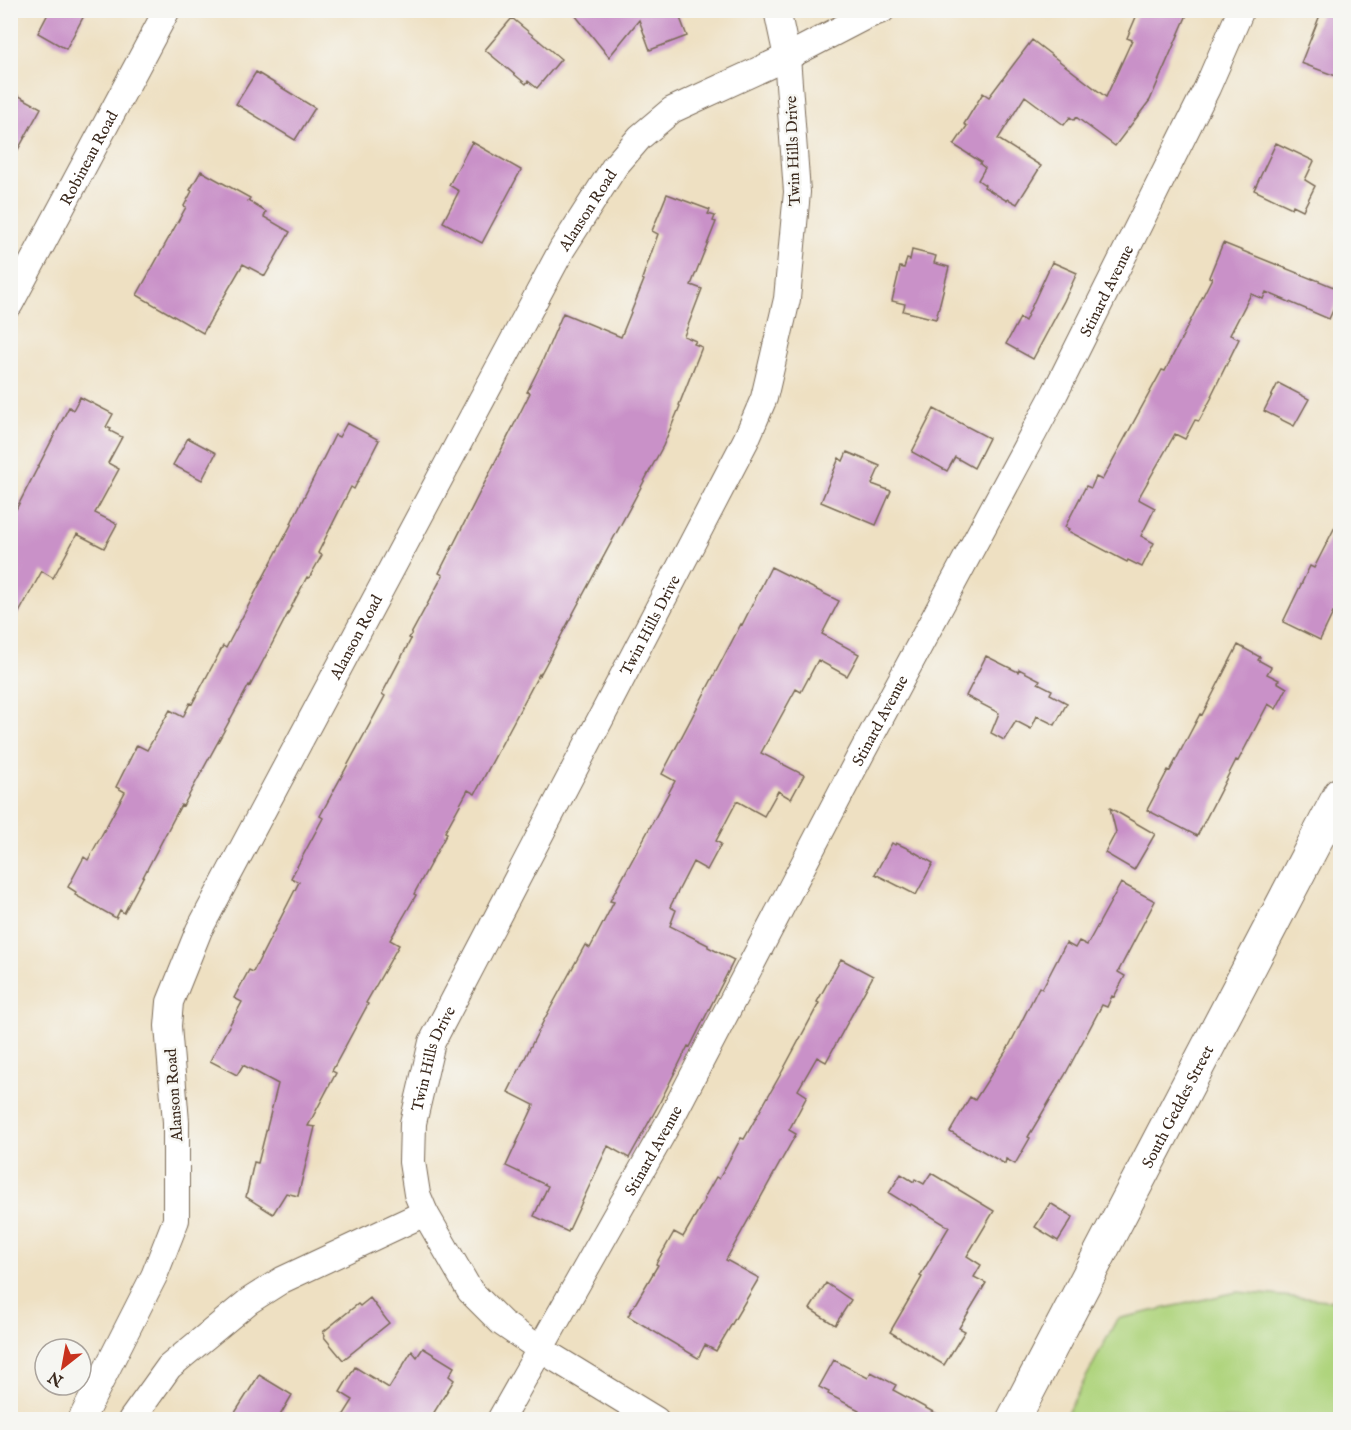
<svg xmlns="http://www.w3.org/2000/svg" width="1351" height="1430" font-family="'IM FELL English',serif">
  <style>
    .green { fill: #afd47d; stroke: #757f4e; stroke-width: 1.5 }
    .building { fill: #c991c8 }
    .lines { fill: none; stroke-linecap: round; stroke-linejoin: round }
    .street-casing { stroke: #7a6a57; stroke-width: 28 }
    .secondary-casing { stroke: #7a6a57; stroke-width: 35 }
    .street { stroke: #fff; stroke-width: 26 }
    .secondary { stroke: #fff; stroke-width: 33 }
    .labels { text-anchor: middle; stroke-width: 5; stroke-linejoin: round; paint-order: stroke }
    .street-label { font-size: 16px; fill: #3b2a1e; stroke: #f6f6f2 }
  </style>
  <rect width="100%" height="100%" fill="#f6f6f2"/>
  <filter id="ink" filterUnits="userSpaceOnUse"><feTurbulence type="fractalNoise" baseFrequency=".0167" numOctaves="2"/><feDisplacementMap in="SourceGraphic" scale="12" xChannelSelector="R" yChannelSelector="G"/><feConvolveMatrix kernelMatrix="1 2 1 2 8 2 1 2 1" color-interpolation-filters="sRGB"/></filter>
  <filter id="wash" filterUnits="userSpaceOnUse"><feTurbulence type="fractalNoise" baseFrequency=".008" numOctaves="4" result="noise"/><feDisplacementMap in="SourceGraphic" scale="24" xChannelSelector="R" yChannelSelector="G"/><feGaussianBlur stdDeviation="1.35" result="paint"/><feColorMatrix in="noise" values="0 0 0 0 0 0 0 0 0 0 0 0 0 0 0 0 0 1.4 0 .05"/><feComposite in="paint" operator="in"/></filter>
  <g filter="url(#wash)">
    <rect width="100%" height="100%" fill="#eee0c2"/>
    <path class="green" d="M1237,1292L1340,1301V1419H1064L1117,1319Z"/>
    <g id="blocks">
      <path class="building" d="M50,10H87L66,49L38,33Z
        M571,10H677L687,36L650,50L639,20L609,57Z
        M1139,10H1189L1150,100L1115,146L1076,117L1074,120L1070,117L1064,125L1025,96L998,139L1041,166L1017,204L1008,199L1007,201L984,187L985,185L978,180L985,168L980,164L981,162L954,145L967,126L964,124L983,93L989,97L1032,40L1106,97L1132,40L1127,38Z
        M1322,10H1330L1341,15V78L1301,63Z
        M512,18L561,59L537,88L528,81L526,84L485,50Z
        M256,72L315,108L295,140L236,104Z
        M10,91L41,108L10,164Z
        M472,142L521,170L482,243L443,222L459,191L449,185Z
        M1276,143L1314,161L1305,180L1315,186L1303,210L1293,205L1292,208L1254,190Z
        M201,171L250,198L248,201L266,212L264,217L290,232L265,276L243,264L203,333L137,295L186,207L184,206L192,191L190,190Z
        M667,194L710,210L708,214L715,216L713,221L716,222L691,285L702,289L684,336L696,341L694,344L702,347L679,405L680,406L663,446L540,675L539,674L475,794L468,790L445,832L447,833L414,894L416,895L408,909L390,940L399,945L366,1003L368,1004L332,1071L336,1073L308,1126L315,1127L298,1196L286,1193L273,1214L246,1197L254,1162L258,1163L278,1084L243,1065L237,1075L210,1061L242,1002L234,998L249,970L253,972L299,882L291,878L323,818L320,816L385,696L382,694L411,639L409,638L443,575L439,573L530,393L527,392L541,364L563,313L621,337L644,280L642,279L658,234L652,231Z
        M1223,243L1312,279V278L1341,290V293L1329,319L1266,292L1263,299L1251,294L1230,335L1239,339L1211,396L1212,397L1199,421L1195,420L1185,439L1175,434L1138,499L1155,508L1141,536L1154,543L1142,567L1128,560L1127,562L1068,531L1069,529L1065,527L1086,486L1091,488L1096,477L1102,480L1162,370L1165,371L1212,278L1209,277Z
        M912,250L936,256L934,263L949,267L936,319L903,311L905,304L892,301L900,267L904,268L907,259L910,260Z
        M1052,262L1077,273L1064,301L1033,359L1006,344L1020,318L1025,321Z
        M1278,383L1309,399L1294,426L1264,411Z
        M80,397L113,414L106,427L111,429L110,431L122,437L108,463L119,469L95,513L117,524L104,548L77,534L53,578L42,571L10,629V521L69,407L73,410Z
        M934,409L989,438L974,468L955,457L947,471L912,452Z
        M347,423L379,440L354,489L351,487L318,553L322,555L309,578L307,577L250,686L249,685L183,806L181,805L124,913L120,910L116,918L75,895L76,892L68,887L84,857L88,860L125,792L116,787L137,745L147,750L170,710L183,717L190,703L192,704L223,646L226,648L292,523H291L335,435L339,437Z
        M188,438L216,453L202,480L173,465Z
        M847,452L880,466L872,484L891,491L876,525L821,502L839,458L843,461Z
        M1341,515V616L1333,613L1320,640L1283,622L1310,566L1314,568Z
        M771,567L839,601L822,634L859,654L847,676L818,660L801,692L796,689L761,753L804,775L791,799L778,791L764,816L737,801L716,841L721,844L707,870L693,862L670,907L676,910L670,926L708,945V947L734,960L690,1047L688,1046L659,1104L629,1158L608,1146L568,1232L534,1216L548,1186L506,1166L534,1105L508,1092L544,1020L585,945L590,948L614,902L610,901L675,781L662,774L741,624L742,625Z
        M1238,645L1260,657L1258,660L1271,667L1267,674L1279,680L1277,682L1287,688L1276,709L1268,704L1238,761L1236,760L1197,836L1147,810L1168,770L1170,771L1200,714L1202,715Z
        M986,656L1018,672L1019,669L1040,680L1038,683L1052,690L1050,694L1067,703L1055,725L1037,716L1031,729L1016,721L1004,740L991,733L999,713L966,696Z
        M1110,808L1155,834L1134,870L1105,853L1116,832Z
        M892,843L895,845L896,843L911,850L933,863L916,895L875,874Z
        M1121,883L1155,901L1118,972L1125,976L1114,997L1112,996L1107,1007L1102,1005L1065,1075L1028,1137L1030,1138L1015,1164L1006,1159L1005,1164L950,1132L970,1097L975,1100L1008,1048L1039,987L1042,989L1066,943L1075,948L1079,941L1087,945Z
        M841,959L873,976L826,1062L817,1057L798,1090L807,1096L789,1130L796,1134L726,1260L759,1278L716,1351L705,1345L698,1358L628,1316L658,1265L656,1264L674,1232L683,1237L705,1199L704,1198L716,1177L719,1179L741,1138L744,1139L783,1070L819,1003L817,1002Z
        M931,1173L994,1211L967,1256L981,1265L974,1277L986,1283L959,1328L965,1331L944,1365L890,1332L922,1277L920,1276L949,1227L911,1204L910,1206L889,1193L901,1174L914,1182L915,1179L924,1184Z
        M1050,1203L1073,1217L1058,1241L1035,1227Z
        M826,1283L851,1300L835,1325L810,1309Z
        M370,1298L389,1323L343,1360L324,1337L325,1335L323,1332L358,1304L360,1306Z
        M423,1348L454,1367L449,1376L454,1380L430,1419H341L353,1400L340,1392L355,1367L389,1388L412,1351L417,1357Z
        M834,1360L868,1378L871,1372L896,1385L893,1390L946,1419H859V1410L828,1394L829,1392L819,1387Z
        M259,1375L292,1395L278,1419H231Z"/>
    </g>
  </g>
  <g filter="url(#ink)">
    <use href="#blocks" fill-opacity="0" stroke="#7a6a57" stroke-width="1.5"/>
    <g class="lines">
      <defs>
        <g id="street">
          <path id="s1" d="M10,304L167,10"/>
          <path id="s2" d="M81,1420L154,1276L176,1220V1122L168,1026L170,1002L199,930L562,249L615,166L640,137L672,110L787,57L864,17L882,10"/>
          <path d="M131,1420L169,1367L249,1301L282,1280L425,1213"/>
          <path id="s3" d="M500,1420L670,1120L859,758L1055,393L1207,88L1241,10"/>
          <path id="s4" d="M656,1420L540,1349L502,1323L470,1291L425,1213L417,1194L412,1162L413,1123L432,1042L746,440L764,398L787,299L797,192L787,57L777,10"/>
        </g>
        <g id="secondary">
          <path id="s5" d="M1013,1420L1340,794"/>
        </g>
      </defs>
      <use href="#street" class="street-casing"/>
      <use href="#secondary" class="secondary-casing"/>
      <use href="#street" class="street"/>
      <use href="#secondary" class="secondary"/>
    </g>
  </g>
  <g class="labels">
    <g class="street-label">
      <text transform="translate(792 151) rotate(-92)" y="6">Twin Hills Drive</text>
      <text dy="6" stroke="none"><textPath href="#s1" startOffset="166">Robineau Road</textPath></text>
      <text dy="6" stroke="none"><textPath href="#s2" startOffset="1336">Alanson Road</textPath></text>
      <text dy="6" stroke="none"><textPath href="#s3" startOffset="1282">Stinard Avenue</textPath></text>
      <text dy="6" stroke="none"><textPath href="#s4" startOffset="963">Twin Hills Drive</textPath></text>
      <text dy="6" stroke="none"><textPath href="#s2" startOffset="850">Alanson Road</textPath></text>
      <text dy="6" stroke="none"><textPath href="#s3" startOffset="796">Stinard Avenue</textPath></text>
      <text dy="6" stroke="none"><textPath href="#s4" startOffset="477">Twin Hills Drive</textPath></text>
      <text transform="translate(173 1095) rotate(-94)" y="6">Alanson Road</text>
      <text dy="6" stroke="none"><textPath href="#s5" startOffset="354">South Geddes Street</textPath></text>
      <text dy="6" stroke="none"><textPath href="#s3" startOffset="310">Stinard Avenue</textPath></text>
    </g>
  </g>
  <rect width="1351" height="1430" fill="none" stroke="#f6f6f2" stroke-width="36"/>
  <g transform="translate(63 1367) rotate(211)"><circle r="28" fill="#f6f6f2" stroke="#aba49d" stroke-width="1.5"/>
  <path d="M0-4.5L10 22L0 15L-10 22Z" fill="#c8321e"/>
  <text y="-9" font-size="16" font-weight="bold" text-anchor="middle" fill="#3b2a1e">N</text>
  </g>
</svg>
